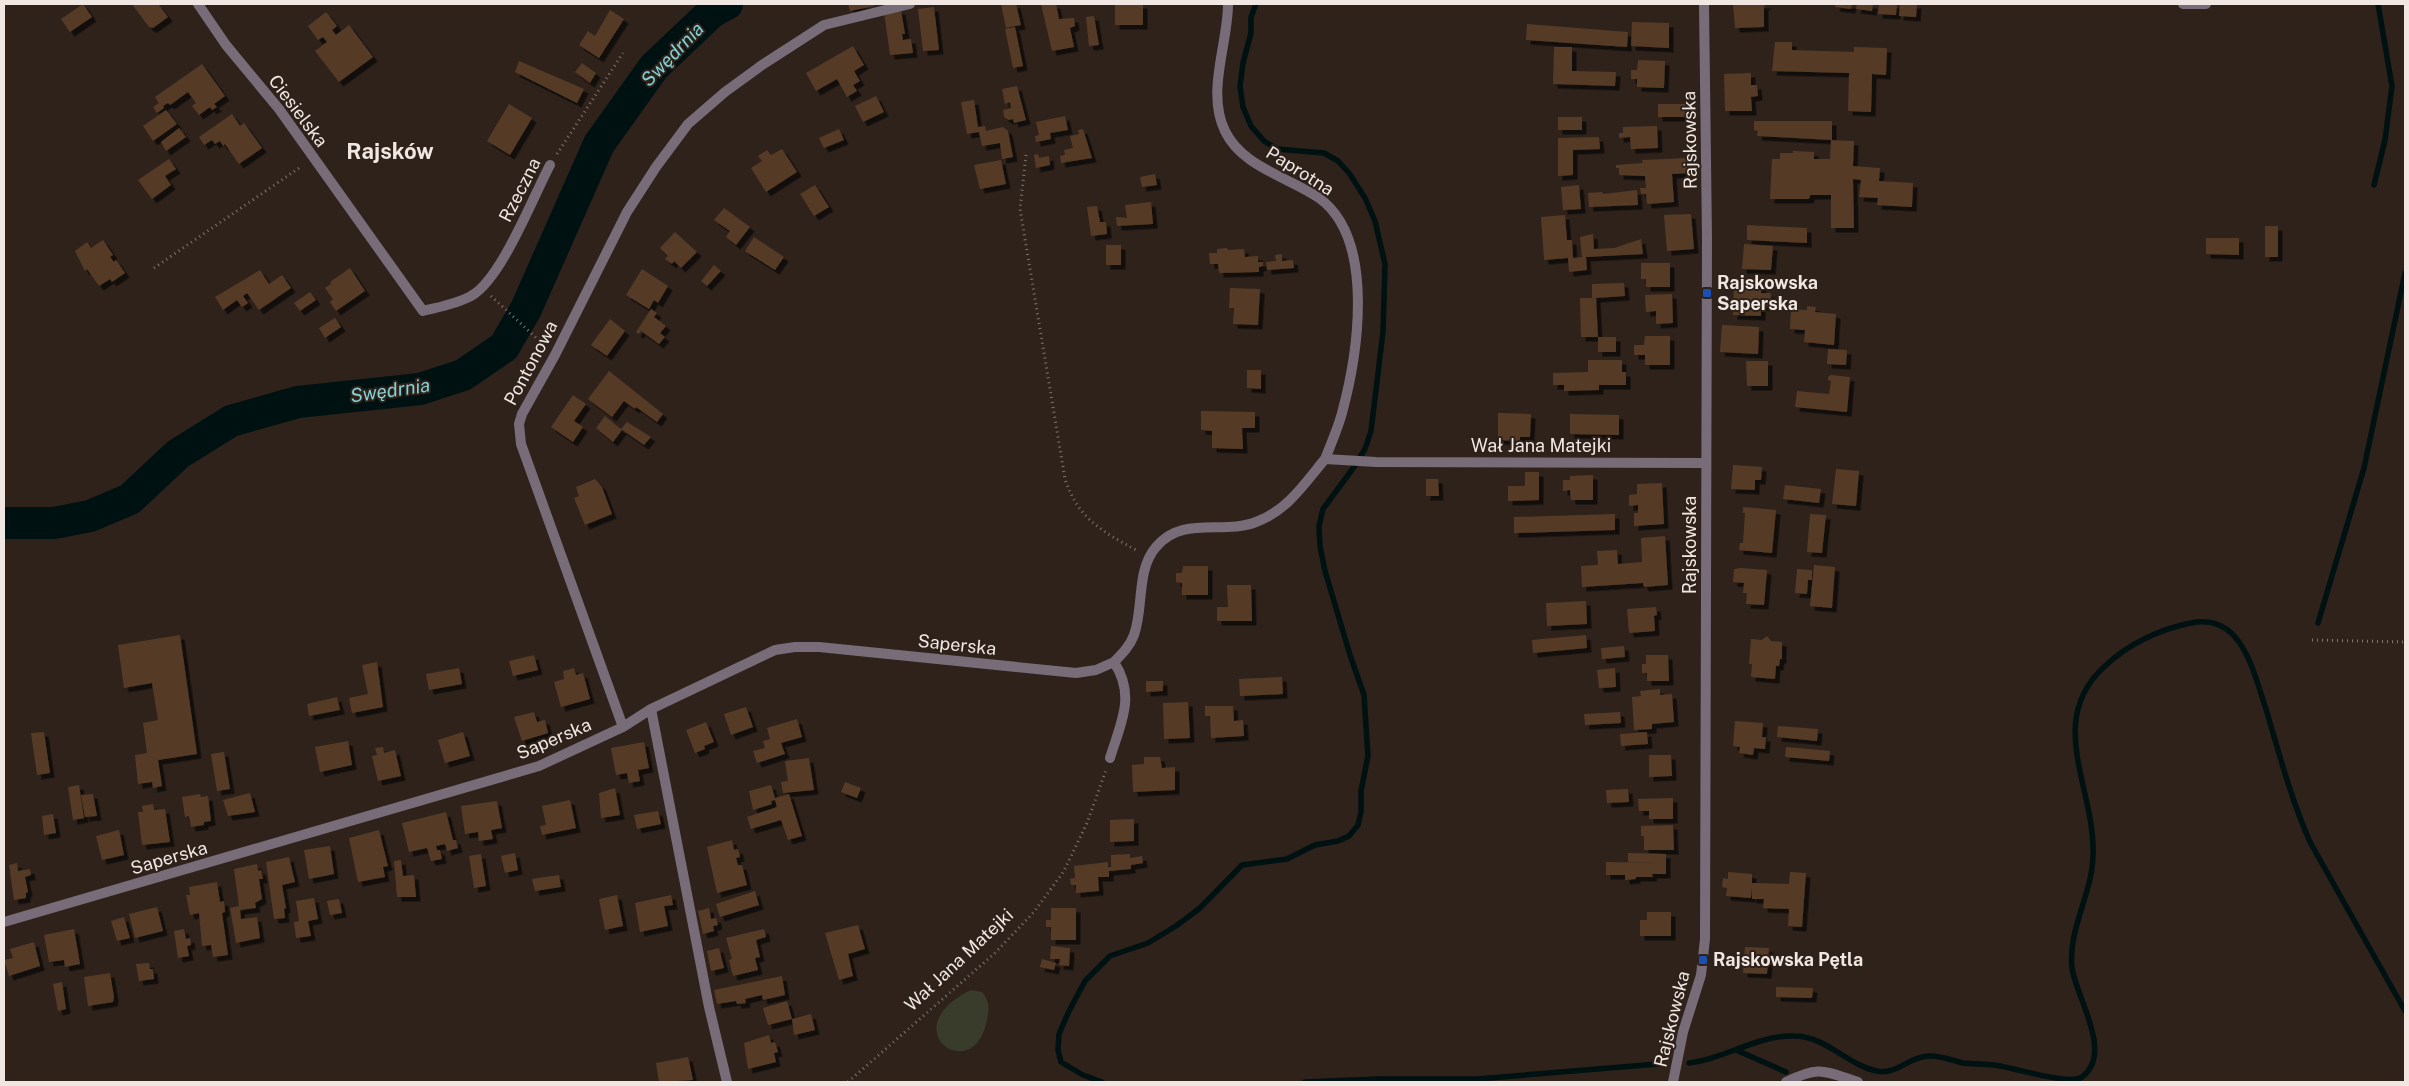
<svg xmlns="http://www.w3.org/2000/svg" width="2409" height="1086" font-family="'Public Sans',sans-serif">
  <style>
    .green { fill: #393c2a }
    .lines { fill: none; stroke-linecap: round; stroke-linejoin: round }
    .stream { stroke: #001112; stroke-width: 5.5 }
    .river { stroke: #001112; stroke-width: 32 }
    .building { fill: #553b27; filter: url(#shadow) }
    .path { stroke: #80756f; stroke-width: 3; stroke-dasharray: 1 4; stroke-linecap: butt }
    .service { stroke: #776c78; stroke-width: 10 }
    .minor { stroke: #776c78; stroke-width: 10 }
    .transit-dot { fill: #1a4fb4; stroke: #2e221b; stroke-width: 2 }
    .labels { text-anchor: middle; stroke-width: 4; stroke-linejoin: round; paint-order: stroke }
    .street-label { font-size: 18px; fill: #f0e7e2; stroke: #2e221b }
    .poi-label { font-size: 18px; font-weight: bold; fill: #f0e7e2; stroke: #2e221b; text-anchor: start }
    .water-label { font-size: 19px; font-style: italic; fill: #83d3d8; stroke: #2e221b }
    .district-label { font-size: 22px; font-weight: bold; fill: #f0e7e2; stroke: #2e221b }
  </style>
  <defs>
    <filter id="shadow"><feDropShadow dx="4.5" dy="4.5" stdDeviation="0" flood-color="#0009"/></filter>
  </defs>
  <rect width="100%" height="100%" fill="#2e221b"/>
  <path class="green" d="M971,990L982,992C991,1003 989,1011 986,1024C971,1086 892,1028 971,990Z"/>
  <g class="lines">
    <path class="stream" d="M2374,185L2385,140L2392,86L2378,4
      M2318,623L2364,468L2405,273
      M1736,1050L1786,1072
      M1689,1063C1725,1059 1757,1035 1794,1036C1826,1036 1847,1065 1877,1071C1897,1075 1908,1057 1928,1056C1940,1055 1951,1060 1963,1063C1973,1064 1984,1064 1994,1065C2012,1067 2071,1086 2082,1077C2114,1053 2076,997 2072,968C2068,928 2092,895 2093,856C2096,789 2044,721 2105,666C2128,644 2160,629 2191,623C2208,619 2224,624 2235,637C2251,655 2258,686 2266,709C2279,753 2291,799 2310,842L2405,1011
      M1102,1082L1083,1075L1061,1062L1058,1050L1059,1034L1069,1011L1085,981L1110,956L1148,943L1176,926L1200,908L1242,865L1287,859L1315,845L1338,841L1349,836L1358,825L1361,812V791L1368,756L1364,695L1350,655L1325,571L1320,546L1319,526L1323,509L1354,467L1365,449L1371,431L1383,332L1385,264L1375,221L1365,198L1349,173L1338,161L1324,153L1277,149L1264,141L1251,126L1243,107L1240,86L1243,63L1251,33V17L1256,4
      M1305,1082L1379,1079H1477L1658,1064"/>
    <path class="river" d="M4,523H54L90,516L130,499L178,454L231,421L298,402L420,389L463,375L504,347L526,309L599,144L654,67L712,12L727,4"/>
  </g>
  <path class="building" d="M83,4L92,17L70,32L61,19Z
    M132,4H158L168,17L153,28L149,27Z
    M848,4H874V6L850,11Z
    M1001,4H1016L1021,25L1006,28Z
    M1041,4H1056L1059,19L1074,18L1075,26L1070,28L1074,47L1052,51Z
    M1115,4H1143V25H1115Z
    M1733,4H1768L1764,6V27L1735,28Z
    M1836,4H1852L1851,9L1835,7Z
    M1857,4H1873L1872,11L1856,9Z
    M1879,4H1897L1896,15L1878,14Z
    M1900,4H1917L1916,17L1899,16Z
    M934,7L939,50L923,51L918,9Z
    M610,10L624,19L599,58L579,45L588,31L595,36Z
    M901,10L905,34H902L903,40L911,39L913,53L890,55L884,12Z
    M326,12L337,26L332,30L336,35L349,25L373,57L339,82L315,51L327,42L323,37L318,40L308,26Z
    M1094,16L1099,45L1089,46L1086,17Z
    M1632,22L1669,23V48L1631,46Z
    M1527,24L1628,32L1627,47L1526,40Z
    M1015,27L1023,66L1013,68L1005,29Z
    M1775,42H1792V50L1854,52V47L1887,48L1886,75L1872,74L1871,112L1848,111L1849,73L1772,71Z
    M853,46L864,65L854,71L860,81L853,85L857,91L847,97L837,79L816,91L806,73Z
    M1554,47H1572V71L1616,72L1615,86L1553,84Z
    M1638,60L1665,61L1664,88L1637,87V79H1631V70H1637Z
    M519,61L584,89L577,103L515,72Z
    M582,63L596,73L590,83L575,72Z
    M202,64L225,96L214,104L217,107L212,110L210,107L199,115L192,106L196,103L188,92L170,105L168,103L163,106L164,108L157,113L153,107L159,103L155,97Z
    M1751,73V85H1757L1758,96L1751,97L1752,111H1725L1724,74Z
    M1017,86L1026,120L1014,123L1013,119L1009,120L1004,117L1003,110L1011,108L1010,102L1005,104L1002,89Z
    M876,96L884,112L863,122L855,106Z
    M974,100L978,127L985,126L986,131L1003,127L1008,131L1013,157L1002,159L1000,143L982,146L979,132L967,134L961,102Z
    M509,104L532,118L510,155L487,141Z
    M1658,104H1689L1688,117H1658Z
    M166,110L177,124L153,141L143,126Z
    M232,114L240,126L244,123L262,148L239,164L225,144L223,146L220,141L215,144L212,140L204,145L199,137Z
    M1065,116L1068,130L1050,133L1051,139L1036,142L1035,136L1039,135L1036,122Z
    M1558,117H1582V130H1558Z
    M1754,121H1832V140L1757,136L1758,131L1754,130Z
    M1657,126L1658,148L1631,149L1630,137L1619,138V133H1623V127Z
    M179,128L186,137L166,151L161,142Z
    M839,129L844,140L824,148L819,138Z
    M1083,129L1092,158L1061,163L1060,156L1065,155L1064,150L1073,148L1070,136L1079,134L1078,130Z
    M1599,137L1600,149L1573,150V175L1558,176V138Z
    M1831,140L1854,141L1853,166L1880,168L1879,181L1913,183L1912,207L1877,205L1878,198L1859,197L1861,180L1853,179L1854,228H1831V195H1810V198L1807,199H1770L1772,159H1780V153H1793V151L1814,152V159H1830Z
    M782,149L797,172L766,192L751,168L762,161L758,156L767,150L771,155Z
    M1038,154L1039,158L1049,156L1050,165L1036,168L1034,155Z
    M1689,158L1690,173L1672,174L1674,202L1647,204L1646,194H1641L1640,188H1646L1645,176L1619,175V168H1616V165L1643,163L1642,160Z
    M169,159L176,169L165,176L171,185L152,199L138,180Z
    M1001,160L1006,184L980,189L974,165Z
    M1155,174L1157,185L1142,187L1140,177Z
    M815,185L829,207L814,216L800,194Z
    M1579,185L1581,209L1563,210L1561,187Z
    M1637,190L1638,205L1589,207L1588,193L1602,192L1603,194Z
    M1151,202L1153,224L1117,226L1116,217L1127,218L1125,205Z
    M1097,206L1100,222H1106L1107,234L1091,236L1087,207Z
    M724,208L750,227L736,245L726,237L730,231L714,220Z
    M1691,214L1694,249L1667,251L1664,215Z
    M1565,215L1567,240H1572L1573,258L1582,257L1580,237L1593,234L1594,249L1614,248L1641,239L1643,254L1586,257L1587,270L1569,272L1568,258L1544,260L1541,217Z
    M1747,225L1807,228V243L1747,240Z
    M2265,226H2278V257H2265Z
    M675,232L697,252L681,268L674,261L672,264L665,259L668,256L660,248Z
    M754,237L784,257L775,270L745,251Z
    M2206,238H2239V255L2206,254Z
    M103,240L113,255L110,257L114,262L116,260L125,273L112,282L110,279L99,286L87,269L85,271L75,251L87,242L91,248Z
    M1744,244L1773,246L1771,270L1742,269Z
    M1106,245H1121V265H1106Z
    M1227,248L1228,250L1244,249L1245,257L1258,256V262H1263V266L1259,267V272L1219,273L1218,264H1210L1209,253H1217V249Z
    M1282,254V261L1293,260L1294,268L1267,270L1266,262L1276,261L1275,255Z
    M1641,263H1670V287H1646V279H1641Z
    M714,265L721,271L707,286L701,281Z
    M350,268L365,291L336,311L330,302L333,299L325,288L331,284L330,282Z
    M642,269L668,286L658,303L654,300L649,309L626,295Z
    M260,270L269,284L282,275L291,288L259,310L247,293L243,296L248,303L242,307L237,300L223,310L215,297Z
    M1734,282L1762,283L1761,293H1771L1770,307L1761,306V316L1733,315Z
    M1624,283L1625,296L1596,298L1598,337H1616V352H1598V337H1581L1580,298H1592V284Z
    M1230,288L1260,289L1258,325L1233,324L1234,308H1229Z
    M310,292L316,300L300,311L294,303Z
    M1672,294L1673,323L1656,324V311L1646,312L1645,295Z
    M1807,306L1816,307L1815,312L1836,314L1834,345L1804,342L1805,330L1790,329L1791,309L1807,310Z
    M651,309L657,313L654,317L666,326L660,333L665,337L659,344L641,331L639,334L636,332Z
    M335,318L341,327L325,338L319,328Z
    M610,319L625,331L607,356L591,345Z
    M1722,325L1759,327L1758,354L1720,352Z
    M1645,336H1670V365H1645V355H1634V345H1644Z
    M1828,349L1847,350L1846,365L1827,364Z
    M1588,360H1622V372H1626V385H1599V390L1564,391V385H1553V373L1588,372Z
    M1746,361H1768V386H1747Z
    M1247,370H1261V389L1247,388Z
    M609,371L663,414L657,422L636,407L635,409L624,401L612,417L588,399Z
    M1831,375L1850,377L1847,412L1795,407L1797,391L1829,394L1831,381L1828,380V377Z
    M573,395L586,404L574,421L583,427L573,442L551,427Z
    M1201,411L1255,412V428H1242L1243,449L1212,448V431L1201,430Z
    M1498,413L1531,414L1530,437H1520V441L1498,440Z
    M1570,414L1619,415V435L1570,434Z
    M605,416L622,430L613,442L596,428Z
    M627,422L651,437L644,445L621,429Z
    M1733,465L1762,467L1761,480H1755V490L1731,489Z
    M1836,469L1859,471L1856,506L1832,504Z
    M1525,472H1539V500L1508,501V486H1525Z
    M1593,475V500H1571L1570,490L1563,491V480H1570V476Z
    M595,479L602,487L612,514L585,525L574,498L579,496L576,487Z
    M1426,479H1438L1439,496H1426Z
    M1662,483L1664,524L1634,526V513H1638V505L1629,506V495L1637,494V484Z
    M1785,485L1821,489L1819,503L1783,499Z
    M1743,507L1776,510L1772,553L1739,550L1740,543H1743L1745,513H1743Z
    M1615,514V530L1514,533V517Z
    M1810,514L1826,515L1822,553L1807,552Z
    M1665,536L1668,585L1644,587L1643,583L1582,587L1581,566L1598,565L1597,551L1617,550L1618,564L1642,562L1641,538Z
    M1814,565L1835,567L1832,608L1810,606Z
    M1183,566H1208V595H1182V583L1176,582V573H1182Z
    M1741,568L1767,570L1764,605L1746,604L1747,593H1743L1744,583L1733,582L1734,569Z
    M1797,569L1812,570V580H1808L1807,594L1795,593Z
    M1227,585H1251L1252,621H1217V607H1228Z
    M1586,601L1587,624L1547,626L1546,603Z
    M1656,607L1657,615L1654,616L1655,631L1629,633L1627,609Z
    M180,635L197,754L158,760L162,786L153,788L152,782L138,784L135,755L147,753L143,723L158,720L152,683L124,688L118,645Z
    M1586,635L1587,648L1533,653L1532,640Z
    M1767,636L1771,641L1782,642V659H1780L1779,666H1776L1775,679L1751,677L1752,664H1749L1751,639L1762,640Z
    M1624,646L1625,657L1602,659L1601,648Z
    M534,655L538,670L513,676L509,661Z
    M1646,655H1668L1669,681H1647V673H1642V664H1646Z
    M377,662L383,707L352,713L349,698L368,694L362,665Z
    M459,668L462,684L429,690L426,674Z
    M574,668L576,675L583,673L590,699L561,707L554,682L564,679L563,671Z
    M1615,668L1616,687L1599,688L1597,670Z
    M1282,677L1283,694L1240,696L1239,679Z
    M1146,681H1163V691L1146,692Z
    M1660,689V695L1672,694L1674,722L1652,724V729L1634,730L1632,697L1641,696L1640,691Z
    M337,697L340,710L309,716L307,704Z
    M1188,702L1190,738L1164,739L1163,703Z
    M1205,706H1233L1234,721L1243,720L1244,736L1211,738L1210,716H1205Z
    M746,707L753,727L731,735L724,714Z
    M534,712L537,722L545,720L548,733L522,741L514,717Z
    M1620,712L1621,723L1585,725L1584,714Z
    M797,719L802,737L781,743L785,754L757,763L753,751L765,748L763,741L770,739L767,728Z
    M1735,721L1763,723L1762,737H1766L1765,749L1754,748L1753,755L1739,753L1740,747L1733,746Z
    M706,722L714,742L704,746L705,749L695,753L686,730Z
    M1778,726L1818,729L1817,741L1777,737Z
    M44,732L50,773L37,775L31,733Z
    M463,732L470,756L445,763L438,740Z
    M1647,732L1648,744L1621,746L1620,734Z
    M348,741L352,765L320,772L315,747Z
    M644,742L649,768L638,770L640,781L629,783L627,773L616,775L611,748Z
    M383,747L384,753L395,750L401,776L378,781L372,756L377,755L375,748Z
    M1786,747L1830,751L1829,761L1785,757Z
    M224,752L230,789L217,791L211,754Z
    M1649,755H1671L1672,776L1649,777Z
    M1144,757H1160L1162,768L1175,767V790L1133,792L1132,765L1144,764Z
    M809,758L814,790L783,793L781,782L788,781L785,761Z
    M845,782L861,788L857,798L841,792Z
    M79,785L84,818L73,820L68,787Z
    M771,785L775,798L789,794L802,836L788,840L781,820L751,829L747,817L777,807L775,800L771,801L772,804L753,810L749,791Z
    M615,788L620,815L601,818L599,793Z
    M1628,789L1629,802L1607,803L1606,790Z
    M250,793L255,812L228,816L223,800Z
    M93,794L97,816L85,817L81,795Z
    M200,794L201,797L208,796L211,821L204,822V825L191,827L189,816L185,817L182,797Z
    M1673,798V819H1649V811H1639L1638,799Z
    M570,800L576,828L542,835L540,826L546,825L542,806Z
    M497,801L502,828L491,830L493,839L479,841L478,832L465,834L461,806Z
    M153,804L154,810L165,809L170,842L142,845L138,812H143L142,806Z
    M658,811L661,824L637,829L634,815Z
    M446,812L453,840H456L458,848L447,851L445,844L436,846L437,850H440L442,859L431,861L427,848L409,852L402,823Z
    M53,814L56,833L44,835L42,816Z
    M1134,819V841L1110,842V820Z
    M1673,825L1674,850H1644V836H1641V826Z
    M119,830L124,855L102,860L96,836Z
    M379,830L388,866L383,867L385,877L358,882L349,838Z
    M732,840L734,850L738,849L740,857L736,858L738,865H742L747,885L717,893L707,847Z
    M330,846L334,874L309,879L304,850Z
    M515,853L518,870L505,873L501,856Z
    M1628,853L1666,854V874H1652L1653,877H1636V879L1625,880V875H1606V862L1662,863L1628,862Z
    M481,854L486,886L474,888L469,856Z
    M1130,854V858L1142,856L1143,863L1131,865V869L1109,871V877H1098L1099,891L1076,893V885H1071L1070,879L1075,878L1074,866L1108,862V867H1111V855Z
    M289,857L295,882L282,885L286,908L284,909L285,918L274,919L266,862Z
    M401,860L403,876L414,875L416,897H397L394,861Z
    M17,863L18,871L30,869L31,875L25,877L28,892L26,893V898L14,900L9,865Z
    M257,864L258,871L261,870L263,879H259L262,899L255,903L256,908L240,910L241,919L257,917L260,938L236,943L230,908L239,906L234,869Z
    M1728,872L1752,874V883L1789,884L1790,872L1806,873L1802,927L1788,926L1789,909L1763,908L1764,899H1752V886L1751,898L1726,896L1727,888L1722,887L1723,878L1728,879Z
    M559,875L561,887L535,891L532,879Z
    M217,882L220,902L224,901L225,912L222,913L228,955L213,957L211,945L202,946L199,913L190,915L186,895H190L189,887Z
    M755,891L759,905L720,917L716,904Z
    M617,895L623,926L605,930L599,899Z
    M671,895L673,905L664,906L668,926L640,932L635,903Z
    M314,898L318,919L308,921L311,936L296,938L294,922L299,921L296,901Z
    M339,899L342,913L330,915L327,901Z
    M157,907L163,931L135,938L129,914Z
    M709,908L711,919L716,918L718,925L713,926L714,931L703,934L698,911Z
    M1051,908H1076V940H1051V927H1046V920H1051Z
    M1647,912H1671V936H1640V920H1647Z
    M124,917L130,938L117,941L111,921Z
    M858,925L865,949L848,954L853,976L839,980L825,933Z
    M74,929L80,964L65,967L64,960L49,962L44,935Z
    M184,929L186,939L190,938L191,945L187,946L189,956L178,958L174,931Z
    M764,929L766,937L756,940L760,957L755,958L758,970L733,976L729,960L732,959L726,938Z
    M34,942L40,966L9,976L4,960L13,958L10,949Z
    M1051,946L1070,948L1069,966L1059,965L1060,959H1050Z
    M1745,947L1769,948L1767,974L1743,973Z
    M719,948L724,968L711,971L707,951Z
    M1042,959L1056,963L1054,970L1040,967Z
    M149,963L150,969H153L154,979L139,981L136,964Z
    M110,973L114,997L113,1002L88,1006L84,977Z
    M782,976L785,995L763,1000L762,995L745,999L746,1003L737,1004L736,1001L717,1004L714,990Z
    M62,982L66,1009L58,1011L53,984Z
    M1776,987L1813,988L1812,998L1776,997Z
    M787,1001L792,1019L768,1025L763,1008Z
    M811,1014L815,1030L794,1035L792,1019Z
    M769,1035L771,1043L775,1042L778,1052L774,1053L776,1062L748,1069L744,1043Z
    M688,1057L693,1080L659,1082L656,1063Z"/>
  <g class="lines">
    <path class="path" d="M557,154L623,53
      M1026,155L1020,209L1065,479C1078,519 1103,532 1138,551
      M154,268L302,166
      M491,296L545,346
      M2312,640L2405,642
      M848,1082L995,953L1034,912L1064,871L1087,823L1106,770"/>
    <path class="service" d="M1786,1082C1820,1065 1824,1071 1858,1082"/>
    <path class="minor" d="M198,4L226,45L279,109L423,311C439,307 457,304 471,296C501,280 533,197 550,165
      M1228,4C1228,44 1206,92 1225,131C1242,167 1289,177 1319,198C1376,239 1358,354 1342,413C1338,428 1331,444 1325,459
      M2183,4H2206
      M651,709L709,1007L727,1082
      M623,727L521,444L519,424L522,414L555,355L627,212L656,167L688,124L725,92L762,65L824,25L910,4
      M1110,758C1121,722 1136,696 1114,662C1122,654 1130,646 1134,635C1144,607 1136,570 1156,547C1182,515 1223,535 1256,522C1287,511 1305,483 1325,459L1376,462L1706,463
      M4,922L539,766L623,727L651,709L775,650L795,647H819L1076,673L1096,670L1114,662
      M1673,1082L1683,1032L1701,975L1705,939L1707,238L1704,4"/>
  </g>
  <g class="transit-dot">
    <rect x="1702" y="288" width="10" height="10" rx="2.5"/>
    <rect x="1698" y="955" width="10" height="10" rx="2.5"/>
  </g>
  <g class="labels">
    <g class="street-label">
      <text transform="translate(298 111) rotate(53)" y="6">Ciesielska</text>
      <text transform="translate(1690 140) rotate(-91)" y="6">Rajskowska</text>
      <text transform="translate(1300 171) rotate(32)" y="6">Paprotna</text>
      <text transform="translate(520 190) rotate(-63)" y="6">Rzeczna</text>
      <text transform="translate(531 363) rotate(-62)" y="6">Pontonowa</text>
      <text x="1541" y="452">Wał Jana Matejki</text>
      <text transform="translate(1690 545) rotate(-90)" y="6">Rajskowska</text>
      <text transform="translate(957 645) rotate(6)" y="6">Saperska</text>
      <text transform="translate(554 739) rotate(-23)" y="6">Saperska</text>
      <text transform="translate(169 858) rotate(-16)" y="6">Saperska</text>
      <text transform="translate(959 960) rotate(-43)" y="6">Wał Jana Matejki</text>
      <text transform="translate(1672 1019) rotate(-76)" y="6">Rajskowska</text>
    </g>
    <g class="poi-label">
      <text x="1717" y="289">Rajskowska<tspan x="1717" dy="21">Saperska</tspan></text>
      <text x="1713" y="966">Rajskowska Pętla</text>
    </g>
    <g class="water-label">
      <text transform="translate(672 54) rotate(-46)" y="7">Swędrnia</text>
      <text transform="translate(390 390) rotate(-8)" y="7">Swędrnia</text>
    </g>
    <g class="district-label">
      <text x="390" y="159">Rajsków</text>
    </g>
  </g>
  <rect width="2409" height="1086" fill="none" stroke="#f0e7e2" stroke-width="10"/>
</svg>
